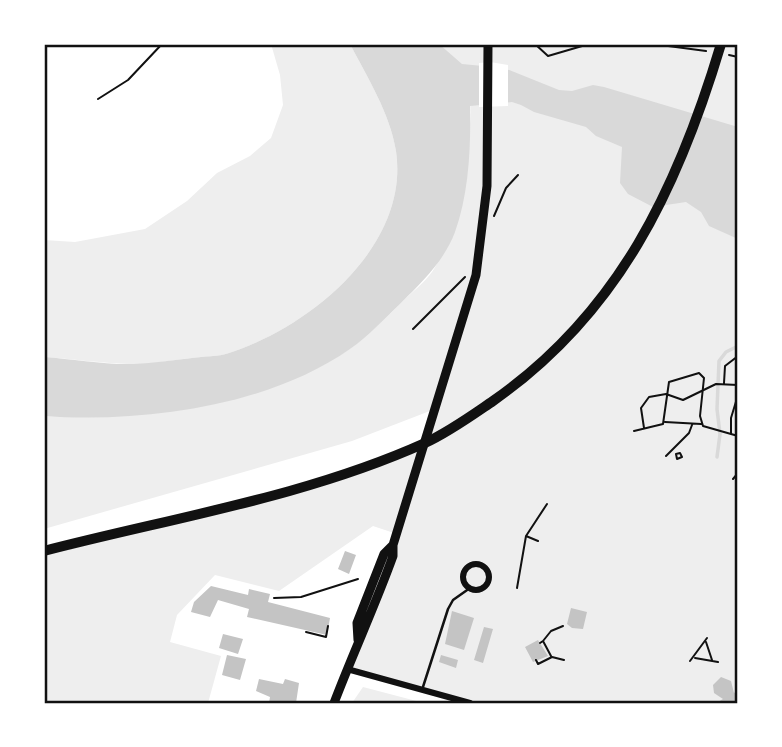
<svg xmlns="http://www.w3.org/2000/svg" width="782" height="747" font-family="'Asap Condensed',sans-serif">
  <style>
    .green { fill: #eee }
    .water { fill: #d9d9d9 }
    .pier { fill: #fff }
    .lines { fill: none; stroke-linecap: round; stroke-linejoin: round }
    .stream { stroke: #d9d9d9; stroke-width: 3.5 }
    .building { fill: #c4c4c4 }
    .path { stroke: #111; stroke-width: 2 }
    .service { stroke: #111; stroke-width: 2.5 }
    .minor { stroke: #111; stroke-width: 6 }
    .primary { stroke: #111; stroke-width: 9 }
    .motorway { stroke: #111; stroke-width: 10 }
    .neatline { fill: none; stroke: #111; stroke-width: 2.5 }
  </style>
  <rect width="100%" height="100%" fill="#fff"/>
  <path class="green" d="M271,44H350C367,77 390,113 396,151C410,246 310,327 229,353C218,357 204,356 192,358C172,360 149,365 129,364C100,363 72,359 44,357V240L75,242L145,229L187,201L217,173L250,156L271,138L283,105L280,75Z
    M439,44H738V703H470L347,669L397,534L373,526L279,591L215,575L177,615L170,642L221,656L208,703H44V551L289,490L425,443L435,409L352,441L44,529V416C133,422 276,402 351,348C370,335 386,317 402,302C412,292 424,283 432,272C446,253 466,180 468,155C471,105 478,82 439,44Z
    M363,687L424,703H352Z"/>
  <path class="water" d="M350,44H439L462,64L504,68L559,90L572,91L593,85L604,87L738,127V239L709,226L701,212L686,202L653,207L628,194L620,183L622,147L596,136L586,127L534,112L521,105L512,102L470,106C471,146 469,193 455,232C444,261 423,281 401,303C385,318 369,336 350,349C267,407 142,423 44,416V357C73,359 105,365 134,364C153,363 173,360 192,358C204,356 218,357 229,353C310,327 410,246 396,151C390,113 367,77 350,44Z"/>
  <path class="pier" d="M490,62L508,65V106L479,107V63Z"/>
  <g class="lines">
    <path class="stream" d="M717,457L720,434L717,409L719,361L726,352L738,346"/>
  </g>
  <path class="building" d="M345,551L356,555L349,574L338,569Z
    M211,586L248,595L249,589L270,594L268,602L330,618L327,635L247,617L249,609L218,600L210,617L191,612L194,602Z
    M571,608L587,612L583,629L572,628L567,624Z
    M452,611L474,618L464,650L445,644Z
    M484,627L493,629L483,663L474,660Z
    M223,634L243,639L238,654L219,648Z
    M538,640L548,656L533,662L525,647Z
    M227,655L246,659L240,680L222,675Z
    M441,655L458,660L456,668L439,662Z
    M721,677L731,681L734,693L738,690V703H716L723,699L714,693L713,685Z
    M259,679L283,684L285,679L299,683L296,703H269L270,697L256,691Z"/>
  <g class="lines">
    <path class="path" d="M535,44L548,56L589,44
      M653,44L706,51
      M729,55L738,57
      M98,99L128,80L162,44
      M494,216L506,188L518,175
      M413,329L465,277
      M724,383L725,366L738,356
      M665,422L701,424
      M644,428L641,408L649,397L666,394L683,400L716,384L738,385
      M634,431L663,424L669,382L699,373L704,378L700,416L703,426L738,436
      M731,433V418L738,395
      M676,454L680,453L682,457L677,459Z
      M666,456L689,433L692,425
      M733,479L738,473
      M526,536L538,541
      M517,588L526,536L547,504
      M274,598L301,597L358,579
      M306,632L326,637L328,626
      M543,641L551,631L563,626
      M706,642L712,660
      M540,643L543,641L551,656
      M738,645V647
      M695,658L718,662
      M536,660L538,664L552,657L564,660
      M690,661L707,638"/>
    <path class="service" d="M422,690L448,609L453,600L470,588"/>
    <path class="minor" d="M463 577a13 13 0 1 1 26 0a13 13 0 1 1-26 0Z
      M347,669L470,703"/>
    <path class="primary" d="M358,640L357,623L384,554L393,545
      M334,703C353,653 375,606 393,556V545L476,275L487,186L488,44"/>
    <path class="motorway" d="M44,551C171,518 305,497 425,443C449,432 471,416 493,401C619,313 678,188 721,44"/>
  </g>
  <rect width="782" height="747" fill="none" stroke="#ffffff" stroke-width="91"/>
  <rect x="46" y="46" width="690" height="656" class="neatline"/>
</svg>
